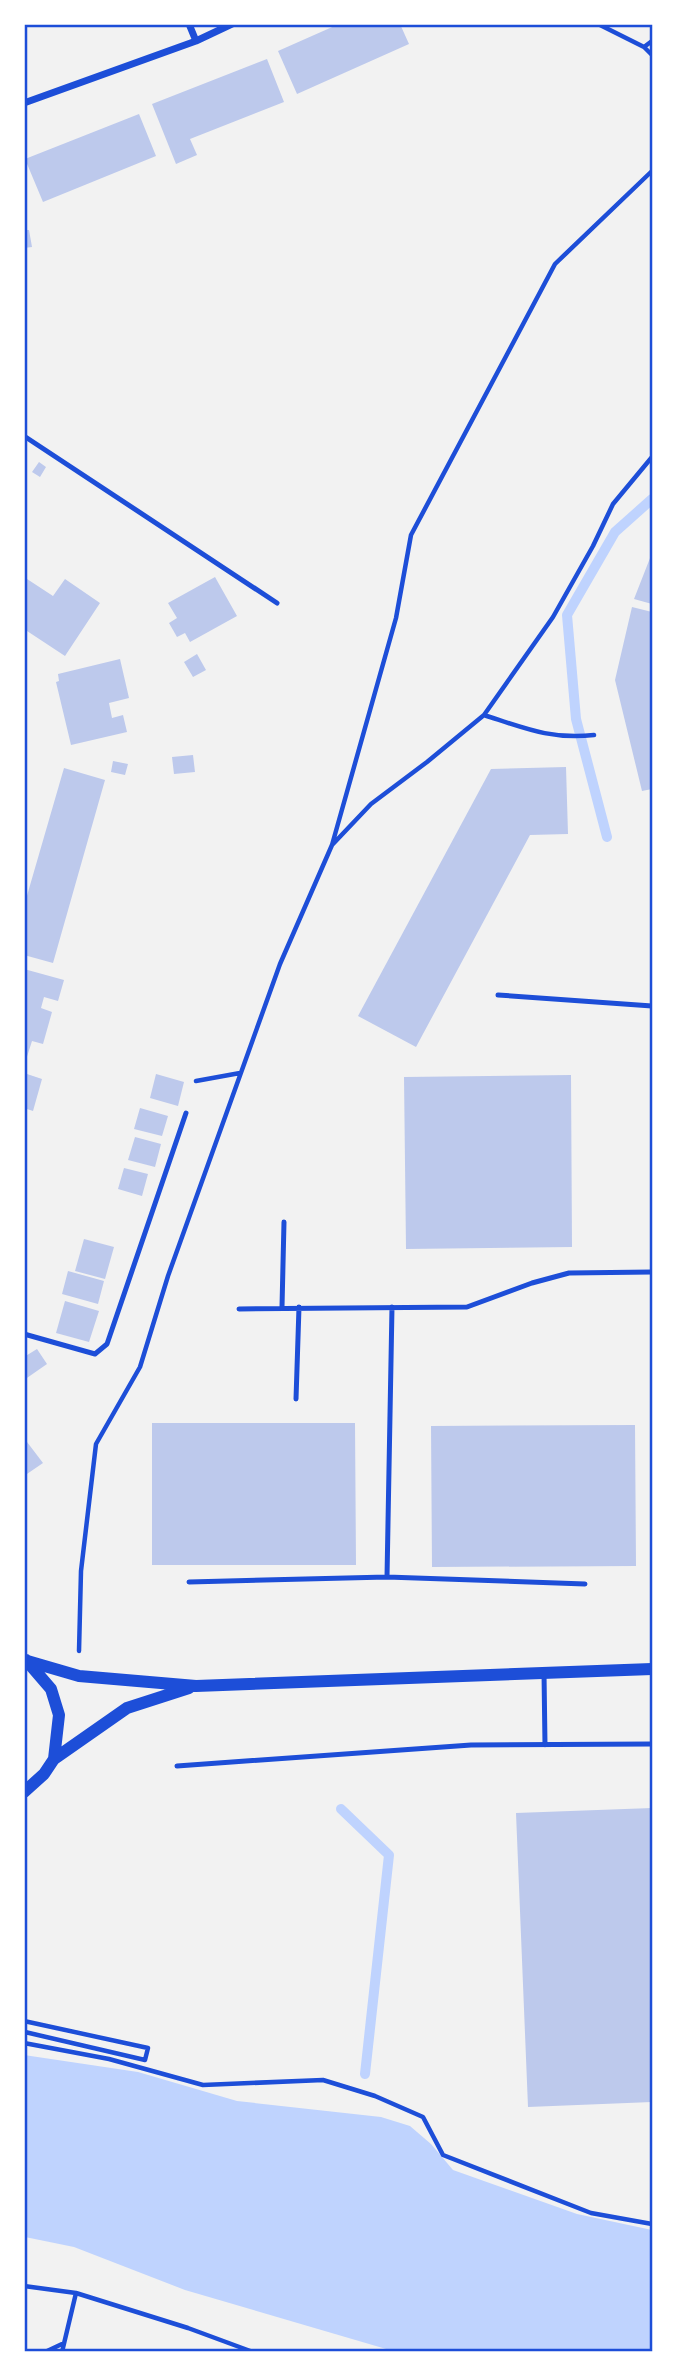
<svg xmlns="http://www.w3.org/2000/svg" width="677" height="2376" font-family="Montserrat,sans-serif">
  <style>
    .water { fill: #bfd3fe }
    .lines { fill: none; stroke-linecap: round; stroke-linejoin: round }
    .stream { stroke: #bfd3fe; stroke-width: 10 }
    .building { fill: #bdc9ec }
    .path { stroke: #1d4ed8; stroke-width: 4.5 }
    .service { stroke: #1d4ed8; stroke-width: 5 }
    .minor { stroke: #1d4ed8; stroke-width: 7 }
    .tertiary { stroke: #1d4ed8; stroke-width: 12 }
    .neatline { fill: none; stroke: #1d4ed8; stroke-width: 2.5 }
  </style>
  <rect width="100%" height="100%" fill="#f2f2f2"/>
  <path class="water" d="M24,2055L138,2072L237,2101L381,2117L410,2126L431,2144L453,2170L577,2214L652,2230V2351H393L185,2290L74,2247L25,2237Z"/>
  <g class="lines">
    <path class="stream" d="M607,837L576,719L567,615L615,532L652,499
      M341,1809L389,1855L365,2074"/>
  </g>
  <path class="building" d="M339,24H400L409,44L297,94L278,51Z
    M267,59L284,102L190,139L197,155L176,164L152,104Z
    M139,114L156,156L43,202L25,159Z
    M24,230H29L32,247L24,248Z
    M39,462L46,467L40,477L32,472Z
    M652,553V604L634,599Z
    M24,577L53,596L65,579L100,603L65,656L24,629Z
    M215,577L237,616L190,642L185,633L177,637L169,623L177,618L168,603Z
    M632,607L652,612V789L642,791L615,680Z
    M197,654L206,670L193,677L184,662Z
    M120,659L129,698L109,703L112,718L123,715L127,732L71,745L56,682L59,681L58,674Z
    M193,755L195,772L174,774L172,757Z
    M113,761L128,764L125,775L111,772Z
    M566,767L568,834L530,835L416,1047L358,1016L491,769Z
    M64,768L105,780L53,963L24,955V906Z
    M24,969L64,980L58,1001L44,997L41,1008L52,1012L43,1044L32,1041L25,1063Z
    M24,1073L42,1079L33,1111L24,1108Z
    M156,1074L184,1082L178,1106L150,1098Z
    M571,1075L572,1247L406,1249L404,1077Z
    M140,1108L168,1116L162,1136L134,1129Z
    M135,1137L161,1144L155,1167L128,1160Z
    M124,1168L148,1174L142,1196L118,1189Z
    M84,1239L114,1247L105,1279L75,1271Z
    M68,1271L104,1281L98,1304L62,1294Z
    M65,1301L99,1311L89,1342L56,1333Z
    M37,1349L47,1364L24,1380V1357Z
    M152,1423H355L356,1565H152Z
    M635,1425L636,1566L432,1567L431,1426Z
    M24,1438L43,1463L24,1476Z
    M652,1808V2102L528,2107L516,1813Z"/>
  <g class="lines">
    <path class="path" d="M598,24L644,47L652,55
      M644,47L652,41
      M484,715C524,728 552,740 594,735
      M333,844L371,804L427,762L484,715L553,617L593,546L613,504L652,457
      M196,1081L240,1073
      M79,1651L81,1571L96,1444L140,1367L168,1276L280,964L332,845L396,618L411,535L555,264L652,171
      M24,2021L148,2048L145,2060L25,2032L24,2047
      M24,2043L109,2059L203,2085L323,2080L375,2096L423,2117L443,2155L591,2213L652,2224
      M24,2286L76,2293L188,2328L253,2352
      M45,2352L62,2344
      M62,2352L76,2293"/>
    <path class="service" d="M24,436L277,603
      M498,995L652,1006
      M282,1307L284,1222
      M239,1309L467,1307L532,1283L569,1273L652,1272
      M24,1334L95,1354L107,1344L186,1113
      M296,1399L299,1307
      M387,1577L585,1584
      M189,1582L387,1577L392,1307
      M544,1673L545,1745
      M177,1766L471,1745L652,1744"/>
    <path class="minor" d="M189,24L196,41
      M24,103L196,41L232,24"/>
    <path class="tertiary" d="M24,1660L79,1676L196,1686L652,1669
      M54,1759L127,1708L189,1688
      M24,1792L44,1774L54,1759L59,1715L51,1689L26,1660"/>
  </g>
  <rect width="677" height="2376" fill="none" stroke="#ffffff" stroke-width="52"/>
  <rect x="26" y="26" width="625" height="2324" class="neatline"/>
</svg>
